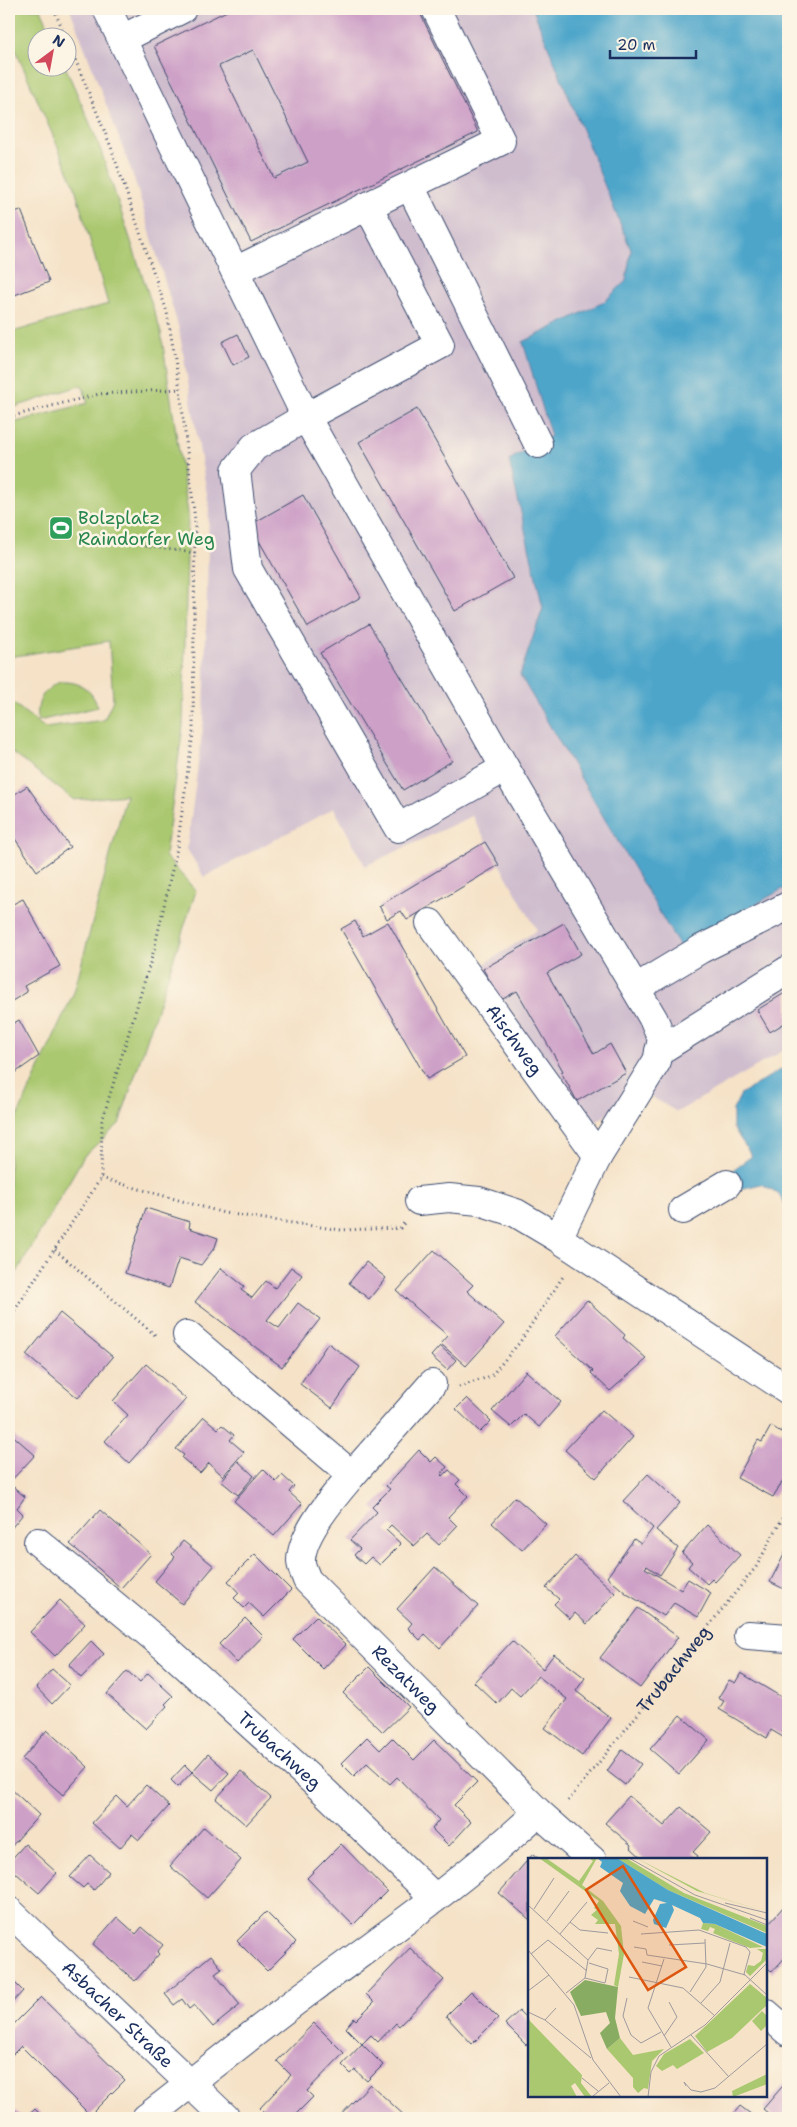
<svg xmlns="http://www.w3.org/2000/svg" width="797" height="2127" font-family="'Shantell Sans',sans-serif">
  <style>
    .industrial { fill: #cfbdce }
    .green { fill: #aac86f; stroke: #627c66 }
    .water { fill: #4da6ca; stroke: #346a94 }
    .building { fill: #cda0c7; fill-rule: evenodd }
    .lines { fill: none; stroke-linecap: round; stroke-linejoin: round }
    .minor-casing { stroke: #3c4a6e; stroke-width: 30 }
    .path { stroke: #3c4a6e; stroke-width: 3; stroke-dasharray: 1 4; stroke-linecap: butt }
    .minor { stroke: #fff; stroke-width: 28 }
    .labels { text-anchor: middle; stroke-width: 5; stroke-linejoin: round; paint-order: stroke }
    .leisure-label { font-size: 18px; fill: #27864d; stroke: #fcf5e5; text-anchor: start }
    .street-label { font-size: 18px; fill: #1b2f5e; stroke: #fcf5e5 }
    .inset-road { fill: none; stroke: #9e9a9d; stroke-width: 1 }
    .view { fill: #de5710; fill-opacity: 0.15; stroke: #de5710; stroke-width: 2.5 }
    .inset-edge { fill: none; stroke: #1b2f5e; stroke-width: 2.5 }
  </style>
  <rect width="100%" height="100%" fill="#fcf5e5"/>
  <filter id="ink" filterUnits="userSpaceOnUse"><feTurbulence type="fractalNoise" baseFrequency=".02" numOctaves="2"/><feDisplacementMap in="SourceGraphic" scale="10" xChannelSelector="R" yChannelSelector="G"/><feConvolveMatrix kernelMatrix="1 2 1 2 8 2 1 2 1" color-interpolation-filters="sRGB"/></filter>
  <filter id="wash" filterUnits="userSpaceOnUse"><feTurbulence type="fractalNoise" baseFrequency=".0096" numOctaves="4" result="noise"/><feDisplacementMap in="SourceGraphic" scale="20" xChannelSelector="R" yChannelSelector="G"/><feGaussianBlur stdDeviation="1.12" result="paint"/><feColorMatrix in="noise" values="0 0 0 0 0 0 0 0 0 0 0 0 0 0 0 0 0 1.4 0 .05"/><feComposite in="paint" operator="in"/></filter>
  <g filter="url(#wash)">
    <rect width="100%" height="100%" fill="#f5e2c7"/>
    <path class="industrial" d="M70,9H533L631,250L626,281L604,302L523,342L551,437L509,460L543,608L520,675L679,946L788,886V1048L677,1112L640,1090L585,1130L475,970L537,930L472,816L365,866L334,808L204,877L187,849L204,719L209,506L179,329L134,178Z"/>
    <path class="green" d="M9,9H41L53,37L38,38V68H66L98,142L161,332L188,513L183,726L165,856L196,891L119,1124L84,1156L9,1286V1135L74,992L126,795L74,800L9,750V700L45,728L104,720L113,700L109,641L9,657V424L88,403L82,385L9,409V333L108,304L74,184L9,35Z
      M60,682C79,681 91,688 98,707L38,721C36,702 42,690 60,682Z"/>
    <path class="water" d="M533,9H788V886L680,947L520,675L543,608L509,460L551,436L523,342L604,302L626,281L631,250Z
      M788,1065V1211L778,1193L761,1184L732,1191L723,1177L752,1156L733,1128V1110L741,1094Z"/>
    <g id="blocks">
      <path class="building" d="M231,9H418L478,132L251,242L154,46ZM253,50L308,162L274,178L219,66Z
        M12,207L14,212L21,210L49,282L12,296L9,288V209Z
        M238,334L249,357L233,365L222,342Z
        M417,409L513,578L455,611L359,442Z
        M303,495L361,597L308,627L250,525Z
        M369,624L452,761L403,790L320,653Z
        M27,786L70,847L37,871L9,830V798Z
        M485,842L499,865L407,920L401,911L387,919L379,906Z
        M23,899L60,966L24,986L27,992L12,1001L9,995V965L11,963L9,958V906Z
        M355,921L363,936L388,922L465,1057L427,1079L341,929Z
        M564,923L581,954L547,973L594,1054L610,1044L626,1073L577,1101L561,1072L563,1071L517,991L501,1000L483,969Z
        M788,991V1021L770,1032L757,1010Z
        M19,1020L39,1056L9,1077V1026Z
        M146,1208L190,1222L189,1228L218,1238L215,1247L201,1265L179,1258L169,1288L125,1273Z
        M434,1250L473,1285L467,1291L504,1324L466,1366L441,1344L448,1336L397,1291Z
        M366,1262L386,1278L369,1299L349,1283Z
        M291,1267L302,1275L267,1320L279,1328L298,1303L320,1319L282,1367L195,1302L221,1268L244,1286L241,1290L252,1298L266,1281L275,1288Z
        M587,1300L625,1335L623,1338L647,1359L610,1391L591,1373L593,1371L555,1336Z
        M60,1313L113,1357L78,1398L26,1355Z
        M328,1343L360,1367L332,1408L300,1384Z
        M440,1346L456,1360L447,1370L431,1356Z
        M146,1364L186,1399L129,1463L105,1441L128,1415L113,1401Z
        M526,1371L561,1402L539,1427L524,1414L511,1427L492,1411Z
        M467,1398L491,1421L480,1432L456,1409Z
        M602,1410L633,1437L596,1478L565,1450Z
        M204,1417L218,1429L222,1425L234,1435L230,1440L244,1452L223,1476L209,1463L200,1473L182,1458L184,1455L176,1449Z
        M771,1426L781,1432L782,1429L788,1432V1479L785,1477L773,1497L737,1478L758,1440L762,1442Z
        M9,1432L35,1455L9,1483L25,1497L17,1508L23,1514L9,1531Z
        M419,1450L431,1462L436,1457L447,1467L441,1474L443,1476L449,1470L460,1480L456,1484L468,1496L448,1517L457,1526L439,1545L427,1534L414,1546L391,1525L386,1530L401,1544L380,1565L371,1557L364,1564L354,1555L360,1549L350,1540L377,1512L372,1507L390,1489L386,1486Z
        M238,1461L254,1476L238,1495L221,1481Z
        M263,1469L276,1482L282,1475L294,1486L289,1492L302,1504L274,1536L234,1501Z
        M648,1474L680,1503L656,1530L678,1548L660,1575L647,1566L645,1568L681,1590L688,1579L711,1593L698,1617L674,1603L664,1616L627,1594L607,1577L634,1539L641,1544L653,1528L623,1501Z
        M515,1497L546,1524L522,1550L492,1523Z
        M100,1510L151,1554L121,1588L70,1544Z
        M707,1525L740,1555L715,1582L712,1579L707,1584L688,1567L692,1562L682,1553Z
        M183,1541L214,1566L182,1604L155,1581L175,1557L172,1554Z
        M788,1547V1591L770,1582Z
        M255,1554L291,1590L264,1617L249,1603L244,1608L234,1598L239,1593L228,1581Z
        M575,1556L615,1593L587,1624L575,1613L570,1619L554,1604L559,1599L546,1588Z
        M435,1567L478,1606L440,1648L425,1634L420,1640L408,1628L412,1623L397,1609Z
        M60,1600L85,1624L55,1656L30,1632Z
        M638,1608L678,1637L640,1688L600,1658Z
        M316,1616L346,1645L323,1669L293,1639Z
        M245,1618L263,1636L237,1663L219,1644Z
        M91,1641L104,1654L81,1678L69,1665Z
        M512,1641L543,1669L554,1654L585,1678L576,1691L611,1718L582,1756L545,1728L567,1699L538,1676L520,1696L511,1688L497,1704L474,1682Z
        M369,1667L409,1707L383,1732L343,1693Z
        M52,1669L70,1685L52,1704L36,1687Z
        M127,1671L140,1682L148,1673L173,1696L165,1704L167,1706L146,1729L107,1694Z
        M741,1673L788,1701V1740L771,1730L767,1738L719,1709L724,1701L718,1698L729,1680L735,1683Z
        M680,1715L709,1740L679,1774L650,1749Z
        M47,1730L88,1767L63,1795L22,1759Z
        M367,1737L380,1750L392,1738L414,1760L434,1740L477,1782L454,1805L471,1822L449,1846L432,1829L439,1820L397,1777L390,1784L367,1763L354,1776L341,1763Z
        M622,1750L641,1764L625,1785L607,1771Z
        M208,1754L229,1773L213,1790L192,1772Z
        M185,1765L192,1772L178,1787L171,1780Z
        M241,1771L271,1798L246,1825L216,1799Z
        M146,1785L169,1806L139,1840L132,1834L120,1848L92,1823L117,1796L127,1806Z
        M9,1787L39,1815L10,1848L9,1847Z
        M629,1796L664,1826L681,1807L711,1832L693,1852L698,1856L695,1860H644L630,1847L631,1845L605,1823Z
        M204,1827L241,1860L207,1898L170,1866Z
        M25,1844L57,1873L39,1893L9,1867V1862Z
        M341,1844L387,1891L353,1925L307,1878Z
        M533,1854L540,1860H530V1920L499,1893Z
        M90,1855L109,1872L94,1890L87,1884L83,1888L70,1877Z
        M784,1906L788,1910V1954L772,1972L766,1966V1918L770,1922Z
        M266,1912L296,1942L267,1971L237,1941Z
        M117,1917L136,1934L142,1927L163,1945L157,1952L159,1954L135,1981L93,1944Z
        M410,1948L444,1980L399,2026L396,2023L378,2042L371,2035L362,2044L346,2028L354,2018L356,2020L374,2002L366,1994Z
        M211,1955L222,1969L215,1974L240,2005L213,2027L194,2005L189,2009L182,1999L174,2005L165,1994Z
        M11,1979L23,1991L10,2005L9,1981Z
        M471,1991L498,2018L472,2044L446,2016Z
        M41,1997L125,2080L90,2115L21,2046L11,2056L9,2054V2029Z
        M519,2011L530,2022V2042L526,2045L505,2024Z
        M314,2023L344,2053L307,2091L313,2097L292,2118H270L260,2108L291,2075L277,2061Z
        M362,2044L383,2065L367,2081L355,2070L351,2074L342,2065Z
        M787,2081L788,2082V2118H774L763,2109Z
        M370,2084L406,2117L404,2118L339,2117Z
        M740,2106L756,2118H730Z
        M35,2109L44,2118H25Z
        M16,2111L23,2118H9Z"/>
    </g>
  </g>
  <g filter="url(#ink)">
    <use href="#blocks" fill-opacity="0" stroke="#3c4a6e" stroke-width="1"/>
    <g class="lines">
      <defs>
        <g id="minor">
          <path d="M107,9L306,417L505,768L654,1020L662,1039L657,1061L598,1156L558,1238"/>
          <path d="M122,39L182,9"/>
          <path d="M410,186L538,444"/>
          <path d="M368,206L440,345L306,417L254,447L236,470L248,569L398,828L505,768"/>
          <path d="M235,271L501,141L436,9"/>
          <path id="s2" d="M430,923L598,1156"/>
          <path d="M636,988L701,949L788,906"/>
          <path d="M659,1051L788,970"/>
          <path d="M419,1201L449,1198L479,1201L516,1213L558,1238L788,1390"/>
          <path d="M683,1210L727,1184"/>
          <path id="s3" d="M187,1335L352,1475C335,1495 301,1534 301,1561C301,1567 305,1574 307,1580L538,1812L592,1860"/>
          <path d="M352,1475L432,1384"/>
          <path id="s4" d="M38,1542L165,1647L325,1792L435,1898"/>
          <path d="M748,1635L788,1638"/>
          <path id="s5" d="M9,1911L226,2118"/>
          <path d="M766,2013L788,2032"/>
          <path d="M146,2118C201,2076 255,2031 311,1990C388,1933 468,1878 538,1812"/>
        </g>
      </defs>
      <use href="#minor" class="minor-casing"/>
      <g class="path">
        <path d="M54,9L66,38"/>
        <path d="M9,417L99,394L180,389"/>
        <path d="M115,542L195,553"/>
        <path d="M101,1178L224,1213L341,1230L400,1228L404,1223"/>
        <path d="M55,1250L155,1335H158"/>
        <path d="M9,1319L101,1178L102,1121L154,950L177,848L193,733L195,520L180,389L167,312L111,147L68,42"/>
        <path d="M459,1387L491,1376L520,1342L564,1275"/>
        <path id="s1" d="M568,1801L756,1567L788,1508"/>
      </g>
      <use href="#minor" class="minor"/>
    </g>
  </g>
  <defs>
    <symbol id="stadium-square" viewBox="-11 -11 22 22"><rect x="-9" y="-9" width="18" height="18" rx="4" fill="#2e9e5b" stroke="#fcf5e5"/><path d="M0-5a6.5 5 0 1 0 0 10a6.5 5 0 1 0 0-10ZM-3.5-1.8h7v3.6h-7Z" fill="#fff"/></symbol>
  </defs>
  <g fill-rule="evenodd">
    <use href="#stadium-square" x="47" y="514" width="28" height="28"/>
  </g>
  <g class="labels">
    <g class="leisure-label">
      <text x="78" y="524">Bolzplatz<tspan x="78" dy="21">Raindorfer Weg</tspan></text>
    </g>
    <g class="street-label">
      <text dy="6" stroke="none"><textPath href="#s2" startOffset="144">Aischweg</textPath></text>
      <text dy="6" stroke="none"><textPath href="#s1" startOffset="169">Trubachweg</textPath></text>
      <text dy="6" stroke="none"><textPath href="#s3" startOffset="478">Rezatweg</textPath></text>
      <text dy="6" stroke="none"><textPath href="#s4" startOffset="319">Trubachweg</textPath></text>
      <text dy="6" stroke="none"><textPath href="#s5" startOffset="150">Asbacher Straße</textPath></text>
    </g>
  </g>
  <g transform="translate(528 1858)">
    <rect width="239" height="239" fill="#f5e2c7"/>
    <path d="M11,0H18L51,23L65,3L61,0H69L54,27L75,43L93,68L96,96L90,129L86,127L91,96L87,66H67L70,62L63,57L73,48L69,52L66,50L71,43ZM89,0H98L156,35L239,68V75L140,32ZM108,0L177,35L239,54L169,33ZM175,65L187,66L235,89L222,90L199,81L185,75L187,71L182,69L180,73L173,71ZM229,91H239V101L222,118L218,114L220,107L226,108L233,103L235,95ZM222,126L239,140V147L204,180L179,194L167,178ZM234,153L239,158V167L233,173L224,163ZM0,157L2,163L54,217L53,225L64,239H57L47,225L43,228L49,239H2ZM92,180L105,197L136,191L124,203L120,231L116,230L110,235L105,229V220L79,191ZM162,181L176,195L149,211L145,207L134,213L128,208L136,196ZM239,216V226L205,239L204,233Z" fill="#aac86f"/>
    <path d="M57,122L90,129L87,160L92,180L79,191L72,175L82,165L78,154L53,158L42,134Z" fill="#87ac62"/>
    <path d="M69,0H89L140,32L239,76V89L187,66L175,65L172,60L144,47L146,52L138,70L126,66L125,62L132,46L139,45L126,41L117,56L102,48L92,33L95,25L72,9L74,4Z" fill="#4da6ca"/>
    <path class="inset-road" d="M101,0L167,37L239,62M197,45L239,55M0,47L60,102L57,120L38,135M6,51L26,20M222,60L239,67M19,63L41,33M105,63L120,69M42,64L52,72L80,75M32,76L59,44M113,76L171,72L218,89L222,94L216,116L239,137M141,87L177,85M106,89L118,91L119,97L179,106L217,117M0,92L46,147L65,202L93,239M3,96L20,82L59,113M136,101L120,150L143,189M60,102L69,90L84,93M114,104L134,108M101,119L155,130L187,158M57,120L77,125L80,111L61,105M0,133L21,117M162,134L178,109L177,81M99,140L95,158L103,177L113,185L133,174M173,145L192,124L202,85M0,154L17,162L63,200M17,162L28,150M163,177L201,219M136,178L149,159L141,144M54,220L70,233M158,228L156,224L163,232L173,234L187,230L239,186M65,238L81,225M120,239L123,214L131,198L177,167L239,105"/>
    <path class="view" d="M95,8L158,109L120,132L58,32Z"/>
    <rect width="239" height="239" class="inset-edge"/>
  </g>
  <rect width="797" height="2127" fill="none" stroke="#fcf5e5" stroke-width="30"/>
  <g transform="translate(52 52) rotate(32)"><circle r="24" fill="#fcf5e5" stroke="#a2a6af"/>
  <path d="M0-4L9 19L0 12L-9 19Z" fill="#d1495b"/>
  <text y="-8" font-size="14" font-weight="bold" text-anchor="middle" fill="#1b2f5e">N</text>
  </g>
  <path d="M610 50v8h86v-8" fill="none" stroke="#1b2f5e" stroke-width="2.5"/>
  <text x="617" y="50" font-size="15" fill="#1b2f5e" stroke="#fcf5e5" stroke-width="4" paint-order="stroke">20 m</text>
</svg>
